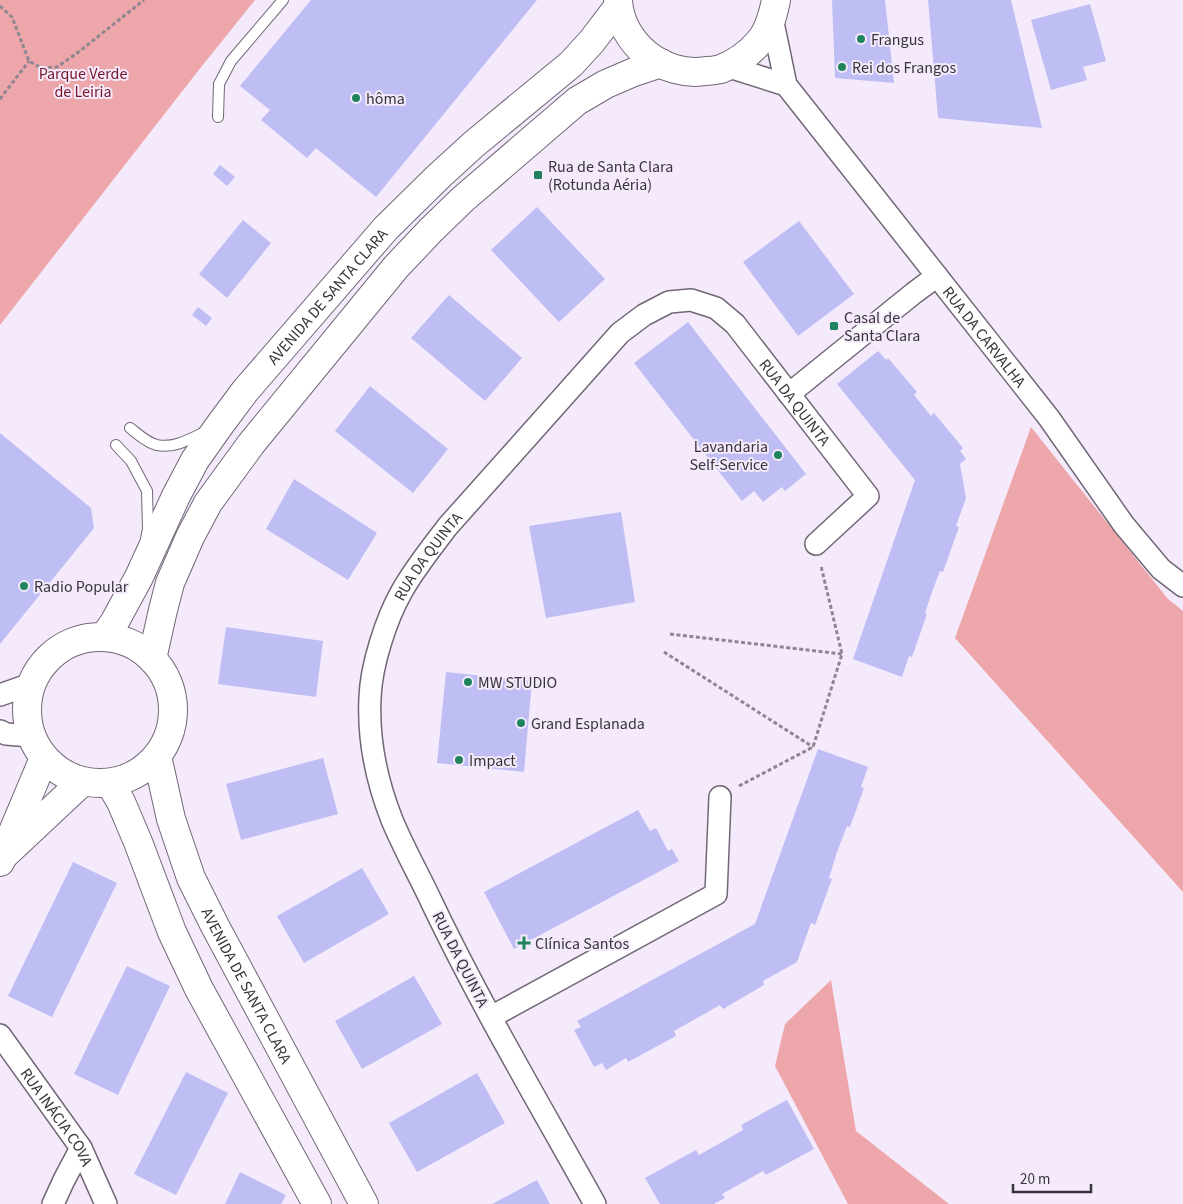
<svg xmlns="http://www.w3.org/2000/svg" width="1183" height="1204" font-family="'Source Sans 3',sans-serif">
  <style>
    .green { fill: #eda6a9 }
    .building { fill: #bebef5 }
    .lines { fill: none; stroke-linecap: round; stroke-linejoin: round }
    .lane-casing { stroke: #716776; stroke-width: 12 }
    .street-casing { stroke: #716776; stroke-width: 24 }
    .secondary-casing { stroke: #716776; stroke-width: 30 }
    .path { stroke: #8e8791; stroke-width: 3; stroke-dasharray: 4 2.5; stroke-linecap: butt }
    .lane { stroke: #fff; stroke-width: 10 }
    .street { stroke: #fff; stroke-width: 21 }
    .secondary { stroke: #fff; stroke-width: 28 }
    .poi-dot { fill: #1f845e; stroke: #f5eafb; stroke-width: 2 }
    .labels { text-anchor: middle; stroke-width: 4; stroke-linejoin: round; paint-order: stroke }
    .poi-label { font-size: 16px; fill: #38343a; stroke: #f5eafb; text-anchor: start }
    .park-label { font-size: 16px; fill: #751729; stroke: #f5eafb }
    .street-label { font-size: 16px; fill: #38343a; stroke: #f5eafb }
  </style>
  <rect width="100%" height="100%" fill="#f5eafb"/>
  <path class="green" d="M0,0H255L198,71L0,325Z
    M1031,427L1168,599L1183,611V892L955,638Z
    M831,980L856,1131L949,1204H848L775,1066L785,1024Z"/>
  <path class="building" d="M311,0H537L376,197L316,148L307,158L261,120L270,110L240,86Z
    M832,0H885L894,83L835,78Z
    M928,0H1011L1042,128L938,118Z
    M1090,4L1106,61L1083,67L1087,80L1051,90L1031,20Z
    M220,165L235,177L227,186L213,174Z
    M537,207L605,279L559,322L491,250Z
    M243,220L271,243L227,298L199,274Z
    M799,221L854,294L798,336L743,262Z
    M449,295L522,358L485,401L411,338Z
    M198,307L212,318L206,326L192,315Z
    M688,322L806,474L785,491L782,487L763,502L754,491L742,501L634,363Z
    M878,351L886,360L888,358L917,392L914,395L931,416L934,413L963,448L960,451L966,459L960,464L966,498L956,526L959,527L943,572L940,571L932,592L925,613L927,614L912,657L909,656L902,677L853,659L915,480L837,384Z
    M370,386L448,449L413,493L335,431Z
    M0,433L91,508L94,528L0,644Z
    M294,479L377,533L348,580L266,529Z
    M621,512L635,602L546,618L529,526Z
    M226,627L323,641L316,697L218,684Z
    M446,672L532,681L524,772L437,763Z
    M818,749L868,767L861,787L864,788L850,827L847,826L837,852L829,878L832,879L815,925L811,923L797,962L763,981L764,985L723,1009L720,1005L674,1031L676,1036L628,1062L626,1058L606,1070L602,1063L594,1067L574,1030L581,1027L577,1021L755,924Z
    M323,758L338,814L241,840L226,784Z
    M638,810L650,831L656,828L668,851L672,849L679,861L514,949L484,892Z
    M73,862L117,883L52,1017L8,996Z
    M362,868L389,914L304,963L277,916Z
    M127,966L170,986L118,1095L74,1074Z
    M414,976L442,1024L362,1069L335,1021Z
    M186,1072L228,1093L176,1195L134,1174Z
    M477,1073L505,1123L417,1172L389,1123Z
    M787,1100L814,1149L766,1175L763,1171L722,1194L725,1198L714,1204H660L645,1178L696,1150L699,1155L743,1130L741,1125Z
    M240,1172L286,1195L281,1204H225Z
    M537,1180L550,1204H492Z"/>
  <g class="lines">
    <defs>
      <path id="lane" d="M218,117L219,84L231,61L283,0
        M130,428C138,434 147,443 157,445C174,449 192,438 207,431
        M116,445L131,461L147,491L148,529L146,539"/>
      <g id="street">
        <path id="s1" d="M772,18L786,85L1049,418L1124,525L1161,569L1183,586"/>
        <path d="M726,66L786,85"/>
        <path d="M789,394L914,293L937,276"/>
        <path d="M0,695L31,684"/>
        <path d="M0,731L6,734L31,736"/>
        <path d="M491,1017L716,894L720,797"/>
        <path id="s2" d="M0,1035L81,1148L106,1204"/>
        <path d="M53,1204L64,1180L81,1148"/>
        <path id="s3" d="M595,1204C540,1105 482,1007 433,905C420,877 404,849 392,820C377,782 368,739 370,698C371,666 386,619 402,591C415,568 432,547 448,526L620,333L644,315L669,302L691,300L716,308L735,324L868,496L816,544"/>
      </g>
      <g id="secondary">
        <path d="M618,0C620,43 663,78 706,71C711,71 717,70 721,69C736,63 749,54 759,42C769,31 773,15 776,0"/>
        <path id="s4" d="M104,637L114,623L139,577L176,496L195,460L219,426L245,391L386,228L439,176L474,144L571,64L592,41L618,7"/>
        <circle cx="100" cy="710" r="73"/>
        <path d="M152,659L163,610L170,583L190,537L208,503L251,444L396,267L431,230L463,199L577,101L606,84L634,72L661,63"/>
        <path id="s5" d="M157,756L171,819L191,878L215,926L364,1204"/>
        <path d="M110,783L121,802L138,842L172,932L199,989L317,1204"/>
        <path d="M7,846L44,758"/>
        <path d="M0,862L3,856L82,782"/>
      </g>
    </defs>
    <use href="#lane" class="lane-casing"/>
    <use href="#street" class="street-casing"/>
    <use href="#secondary" class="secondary-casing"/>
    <path class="path" d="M0,6L12,17L29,61L41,68L57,67L76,54L144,0
      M0,99L29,61
      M670,634L842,654
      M664,652L813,747
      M739,786L813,747L842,654L821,566"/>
    <use href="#lane" class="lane"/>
    <use href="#street" class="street"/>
    <use href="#secondary" class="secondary"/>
  </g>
  <g class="poi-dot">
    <circle cx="861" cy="39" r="5"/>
    <circle cx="842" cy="67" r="5"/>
    <circle cx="356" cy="98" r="5"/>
    <rect x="533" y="170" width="10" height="10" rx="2.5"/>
    <rect x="829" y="321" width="10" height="10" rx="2.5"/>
    <circle cx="778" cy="455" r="5"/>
    <circle cx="24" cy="586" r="5"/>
    <circle cx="468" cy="682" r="5"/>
    <circle cx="521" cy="723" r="5"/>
    <circle cx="459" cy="760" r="5"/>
    <path d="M521.5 935.5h5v5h5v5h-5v5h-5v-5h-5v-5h5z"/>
  </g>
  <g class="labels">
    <g class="poi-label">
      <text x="871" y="45">Frangus</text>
      <text x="852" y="73">Rei dos Frangos</text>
      <text x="366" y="104">hôma</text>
      <text x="548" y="172">Rua de Santa Clara<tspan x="548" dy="18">(Rotunda Aéria)</tspan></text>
      <text x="844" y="323">Casal de<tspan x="844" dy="18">Santa Clara</tspan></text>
      <text x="768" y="452" text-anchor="end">Lavandaria<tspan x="768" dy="18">Self-Service</tspan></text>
      <text x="34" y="592">Radio Popular</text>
      <text x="478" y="688">MW STUDIO</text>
      <text x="531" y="729">Grand Esplanada</text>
      <text x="469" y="766">Impact</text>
      <text x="535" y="949">Clínica Santos</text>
    </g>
    <g class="park-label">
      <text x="83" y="79">Parque Verde<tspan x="83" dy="18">de Leiria</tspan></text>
    </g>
    <g class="street-label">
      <text dy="6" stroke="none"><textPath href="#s4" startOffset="410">AVENIDA DE SANTA CLARA</textPath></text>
      <text dy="6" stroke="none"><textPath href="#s1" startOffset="389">RUA DA CARVALHA</textPath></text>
      <text dy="6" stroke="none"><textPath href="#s3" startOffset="1240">RUA DA QUINTA</textPath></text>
      <text dy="6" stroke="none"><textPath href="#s3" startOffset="715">RUA DA QUINTA</textPath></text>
      <text transform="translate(461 959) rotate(63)" y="6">RUA DA QUINTA</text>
      <text dy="6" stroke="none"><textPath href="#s5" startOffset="248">AVENIDA DE SANTA CLARA</textPath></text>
      <text dy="6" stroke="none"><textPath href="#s2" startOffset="100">RUA INÁCIA COVA</textPath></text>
    </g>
  </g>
  <path d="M1013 1184v8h78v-8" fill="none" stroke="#38343a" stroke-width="2.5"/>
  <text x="1020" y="1184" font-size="15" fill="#38343a" stroke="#f5eafb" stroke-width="4" paint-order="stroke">20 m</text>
</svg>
